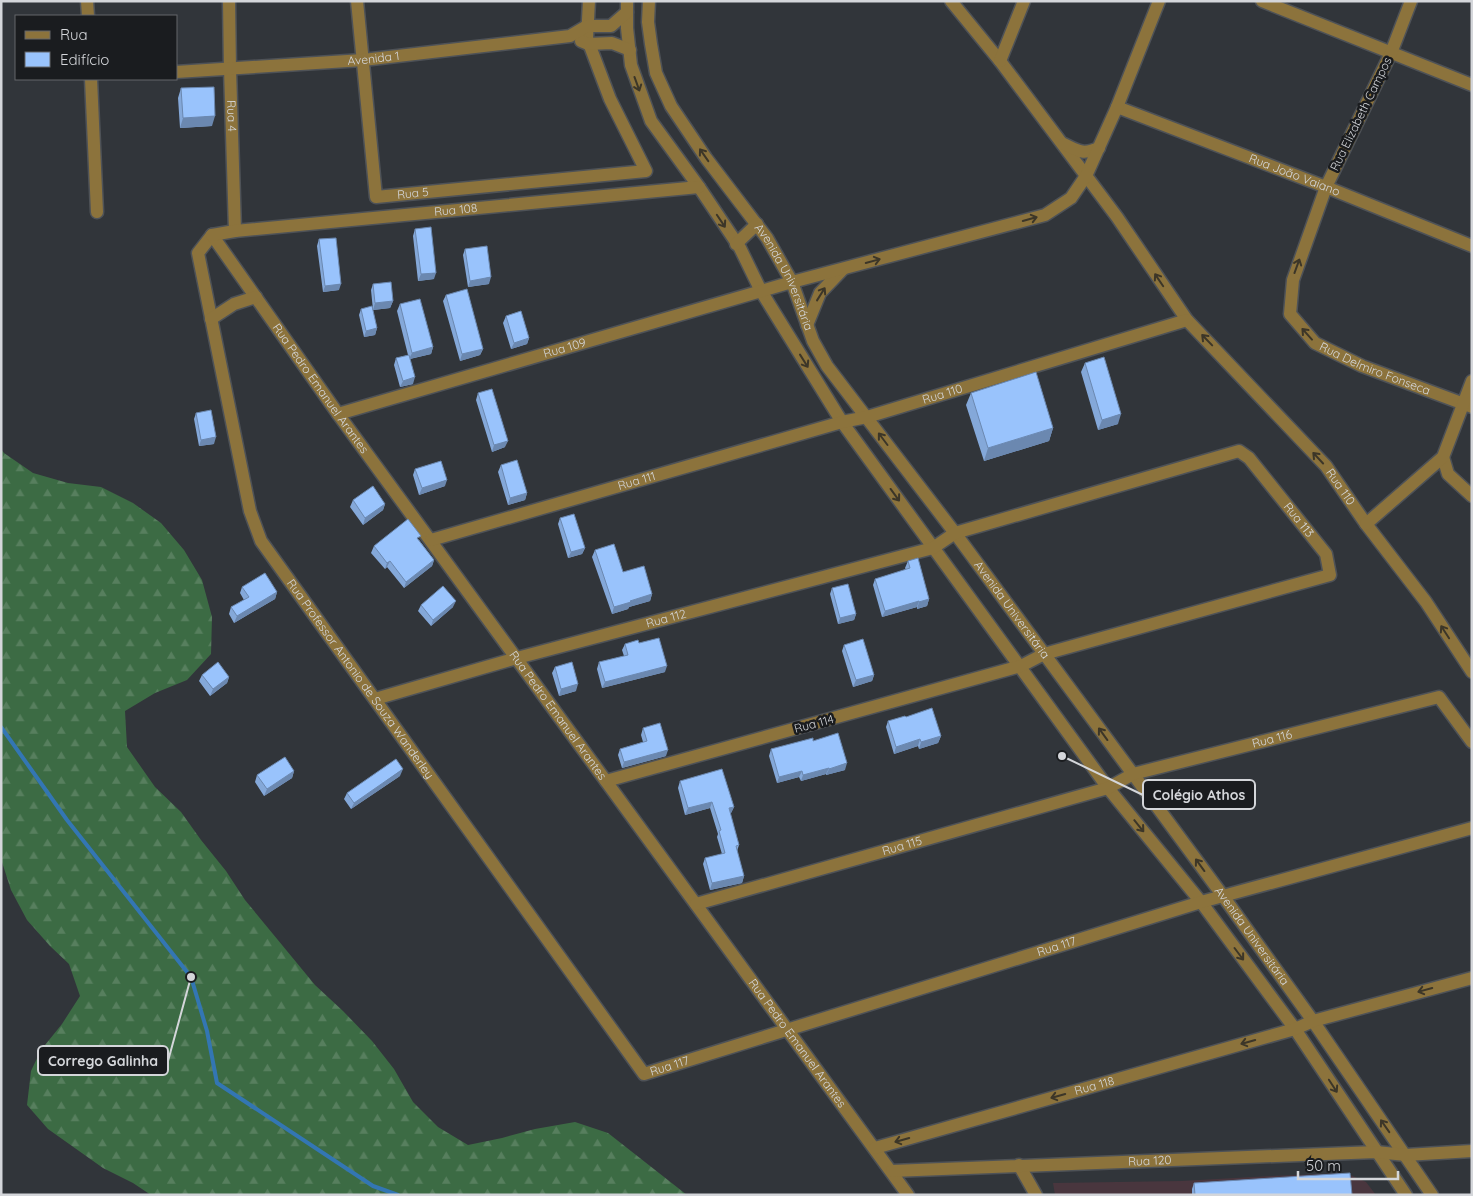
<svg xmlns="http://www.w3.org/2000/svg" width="1473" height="1196" font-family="Quicksand,sans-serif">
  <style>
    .commercial { fill: #49363e }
    .forest { fill: url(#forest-firs) }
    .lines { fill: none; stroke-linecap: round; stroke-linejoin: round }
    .stream { stroke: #3376b3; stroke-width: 4 }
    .minor-casing { stroke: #4e5257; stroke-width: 15 }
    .minor { stroke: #8c733c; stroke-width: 12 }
    .wall { fill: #84a8d9 }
    .shaded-wall { fill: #6b88b0 }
    .building { fill: #99c3fc; stroke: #6b88b0 }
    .oneway { stroke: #3c3628 }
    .labels { text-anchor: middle; stroke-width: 5; stroke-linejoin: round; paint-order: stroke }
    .street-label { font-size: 12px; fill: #d4d6da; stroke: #1a1c1f }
    .leader { fill: none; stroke: #d4d6da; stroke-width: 2 }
    .callout-dot { fill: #d4d6da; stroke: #1a1c1f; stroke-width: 2 }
    .callout { fill: #1a1c1f; stroke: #d4d6da; stroke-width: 2 }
    .callout-label { font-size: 14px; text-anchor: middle; font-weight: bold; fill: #d4d6da }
  </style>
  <defs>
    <pattern id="forest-firs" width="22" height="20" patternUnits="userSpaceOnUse" patternTransform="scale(1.25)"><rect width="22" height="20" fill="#3c6b44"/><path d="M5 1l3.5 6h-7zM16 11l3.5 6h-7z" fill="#577f5e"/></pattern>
  </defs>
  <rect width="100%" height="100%" fill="#31353a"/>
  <path class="commercial" d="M1346,1173L1366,1182L1376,1195H1055L1053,1183L1181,1181L1271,1176Z"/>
  <path class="forest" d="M1,449L4,453L33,473L68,483L101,487L133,503L161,523L184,550L202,580L212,617L211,654L187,680L155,693L125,711L127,747L155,787L181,812L201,840L226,871L245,900L315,985L343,1011L372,1041L394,1069L413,1102L438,1127L468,1145L502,1138L535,1129L575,1122L608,1133L687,1195H151L133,1183L103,1168L48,1129L27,1105L31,1071L41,1050L62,1024L80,996L69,964L50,946L27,920L11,890L1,859Z"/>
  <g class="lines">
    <path class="stream" d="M1,727L67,820L191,977L207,1031L217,1083L373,1186L398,1195"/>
    <defs>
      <g id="minor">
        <path d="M87,1L88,16"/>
        <path id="s1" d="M229,1L230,69L235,231"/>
        <path id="s2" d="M357,1L376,197L646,171L610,99L587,38L589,1"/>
        <path d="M627,1V28L631,65L651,121L699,187L740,248L761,291L842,422L1108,788L1201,902L1295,1029L1406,1195"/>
        <path id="s3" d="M649,1L648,22L651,44L656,73L671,106L706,158L767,238L792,282L813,341L827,366L955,533L1223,896L1313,1021L1432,1195"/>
        <path id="s4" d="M951,1L1000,61L1117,217L1187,320L1326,466L1366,524L1426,602L1472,672"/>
        <path d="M1262,1L1472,85"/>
        <path id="s5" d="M1411,1L1391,53L1326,187L1293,280L1290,314L1315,343L1362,366L1472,407"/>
        <path d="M581,41L588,44L612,43L630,50"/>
        <path d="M1000,61L1024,1"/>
        <path id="s6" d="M176,72L363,60L570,36L587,26H611L627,12"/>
        <path d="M91,79L97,212"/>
        <path id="s7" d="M1117,107L1326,187L1472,246"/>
        <path d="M1064,144C1078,151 1083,155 1099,148"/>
        <path id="s8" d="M212,235L198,253L250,511L261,541L644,1074L1201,902L1472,828"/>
        <path id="s9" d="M212,235L338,414L908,1195"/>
        <path id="s10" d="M212,235L235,231L699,187"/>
        <path d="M736,244L757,224"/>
        <path d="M211,319L234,304L256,297"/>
        <path d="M807,325L820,293L843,269"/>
        <path id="s11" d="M338,414L792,282L1045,215L1071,198L1086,176L1117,107L1159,1"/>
        <path d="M1443,457L1448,474L1472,496"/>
        <path d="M1366,524L1443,457L1472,381"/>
        <path id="s12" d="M431,540L842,422L867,417L1187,320"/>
        <path id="s13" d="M375,699L517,658L933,548L955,533L1239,451L1249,458L1326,554L1330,575L1044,654L1021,666L606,781"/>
        <path id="s14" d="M696,904L1108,788L1133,774L1439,697L1472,742"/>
        <path id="s15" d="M875,1148L1295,1029L1313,1021L1472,978"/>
        <path d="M1019,1165L1036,1195"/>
        <path id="s16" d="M892,1171L1376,1152L1406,1155L1472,1151"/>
      </g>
    </defs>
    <use href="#minor" class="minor-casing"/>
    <use href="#minor" class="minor"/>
  </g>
  <path class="wall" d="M181,88L212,126L180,128L178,98Z
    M415,229L434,279L418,281L413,236Z
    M319,239L339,290L323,292L317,246Z
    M465,249L489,284L468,287L463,255Z
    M373,284L393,301L390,308L373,310L371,290Z
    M446,295L483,349L480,355L460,361L443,301Z
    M400,304L433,347L431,354L410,359L413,384L400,387L394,365L396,358L408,355L397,311Z
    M361,309L377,328L375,335L364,337L359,315Z
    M506,316L529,338L527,344L511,349L503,323Z
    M1085,363L1118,424L1098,430L1081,372Z
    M478,393L505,447L492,452L476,400Z
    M971,393L1053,428L1049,441L984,461L966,405Z
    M196,413L214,444L199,446L194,419Z
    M501,465L527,493L525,500L508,505L498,472Z
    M415,469L445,486L419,495L413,475Z
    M353,500L385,504L383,510L363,525L350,507Z
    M560,518L585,548L582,554L568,558L558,524Z
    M419,540L434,560L432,566L404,588L387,567L385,569L371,553L374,546Z
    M595,550L623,572L652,594L650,601L629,607L628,609L612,614L592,557Z
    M908,561L929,599L927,606L917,609V607L882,617L873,585L875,579L906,570L905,568Z
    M242,587L277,592L275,599L234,623L229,614L231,607L244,600L240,593Z
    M832,588L856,614L854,620L838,624L830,594Z
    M421,605L453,607L431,626L418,611Z
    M639,643L665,672L602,688L597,669L599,662L624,656L622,650L625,644Z
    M844,645L874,675L872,681L853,687L842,651Z
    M555,667L576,691L559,696L552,673Z
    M202,675L229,677L227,683L210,696L199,681Z
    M906,717L941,736L938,743L919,749L918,746L894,754L886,727L888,721Z
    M643,728L666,756L622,768L618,755L620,749L643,742L641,735Z
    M813,741L845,770L826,775V774L801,781L799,777L777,783L769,756L771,749Z
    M294,771L292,778L264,796L255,782L257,775Z
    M400,776L351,809L344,799L347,793Z
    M680,781L734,807L731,813L730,814L739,845L737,851L744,876L742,883L710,890L703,864L705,858L722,854L717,837L718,834L710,808L685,815L678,788Z
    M1194,1183L1352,1195H1192V1189Z"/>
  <path class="shaded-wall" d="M215,116L212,126L180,128L183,118Z
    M436,273L434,279L418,281L421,274Z
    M491,277L489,284L468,287L470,281Z
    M341,284L339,290L323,292L325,286Z
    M393,301L390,308L373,310L375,303Z
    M377,328L375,335L364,337L366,331Z
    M529,338L527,344L511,349L514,343Z
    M433,347L431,354L409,359L412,353Z
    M483,349L480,355L460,361L462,354Z
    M415,377L413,384L400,387L403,381Z
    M1121,414L1118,424L1098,430L1102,420Z
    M1053,428L1049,441L984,461L988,448Z
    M216,437L214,444L199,446L201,440Z
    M508,441L505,447L492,452L494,445Z
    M447,480L445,486L419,495L422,488Z
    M527,493L525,500L508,505L510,498Z
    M385,504L383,510L363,525L365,518Z
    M585,548L582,554L568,558L571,552Z
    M434,560L432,566L404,588L406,582Z
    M390,561L387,567L385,569L387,563Z
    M277,592L275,599L234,623L237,616Z
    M652,594L650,601L629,607L628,609L612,614L614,607L630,601Z
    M929,599L927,606L917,609L919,602Z
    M456,601L453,607L431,626L433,620Z
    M919,601L917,607L882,617L885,611Z
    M856,614L854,620L838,624L840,618Z
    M667,666L665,672L602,688L605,682Z
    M874,675L872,681L853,687L856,680Z
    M229,677L227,683L210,696L213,689Z
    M578,684L576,691L559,696L561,689Z
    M941,736L938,743L919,749L921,742Z
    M920,739L918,746L894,754L896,747Z
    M668,750L666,756L622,768L624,762Z
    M847,763L845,770L826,775L829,769Z
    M829,768L826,774L801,781L803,775Z
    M403,769L400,776L351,809L354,803Z
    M294,771L292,778L264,796L267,789Z
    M802,771L799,777L777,783L779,777Z
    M712,802L710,808L685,815L688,808Z
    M734,807L731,813L726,815L729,808Z
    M744,876L742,883L710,890L712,883Z"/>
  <path class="building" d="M214,87L215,116L183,118L181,88Z
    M431,227L436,273L421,274L415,229Z
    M336,238L341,284L325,286L319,239Z
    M487,246L491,277L470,281L465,249Z
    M391,282L393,301L375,303L373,284Z
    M467,289L483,349L462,354L446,295Z
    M420,299L433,347L412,353L400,304Z
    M372,306L377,328L366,331L361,309Z
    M521,311L529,338L514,343L506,316Z
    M409,355L415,377L403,381L396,358Z
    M1104,357L1121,414L1102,420L1085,363Z
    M1036,372L1053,428L988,448L971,393Z
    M492,389L508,441L494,445L478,393Z
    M211,410L216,437L201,440L196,413Z
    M517,460L527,493L510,498L501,465Z
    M441,461L447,480L422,488L415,469Z
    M373,486L385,504L365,518L353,500Z
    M574,514L585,548L571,552L560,518Z
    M408,519L421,536L417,538L434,560L406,582L390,561L387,563L374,546Z
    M614,544L623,572L644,566L652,594L630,601L631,602L614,607L595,550Z
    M918,558L929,599L919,602V601L885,611L875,579L910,568L908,561Z
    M265,573L277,592L237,616L231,607L249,597L242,587Z
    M848,584L856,614L840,618L832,588Z
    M443,586L456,601L433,620L421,605Z
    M659,638L667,666L605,682L599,662L628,655L625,644L638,640L639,643Z
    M863,639L874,675L856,680L844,645Z
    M218,662L229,677L213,689L202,675Z
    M572,662L578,684L561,689L555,667Z
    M932,708L941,736L921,742L920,739L896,747L888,721L905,716L906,717Z
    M660,723L668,750L624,762L620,749L647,741L643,728Z
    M838,733L847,763L829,769V768L803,775L802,771L779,777L771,749L813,738V741Z
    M285,757L294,771L267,789L257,775Z
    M396,759L403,769L354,803L347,793Z
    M722,769L734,807L729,808L739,845L736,846L744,876L712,883L705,858L725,853L719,831L721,830L712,802L688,808L680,781Z
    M1350,1173L1352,1195H1195L1194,1183Z"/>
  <defs><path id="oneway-shaft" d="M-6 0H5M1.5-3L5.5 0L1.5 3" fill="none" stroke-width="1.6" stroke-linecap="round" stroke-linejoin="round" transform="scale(1.25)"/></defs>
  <g class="oneway">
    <use href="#oneway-shaft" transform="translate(637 84) rotate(70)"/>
    <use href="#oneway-shaft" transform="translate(704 155) rotate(-125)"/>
    <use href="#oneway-shaft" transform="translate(1030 219) rotate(-16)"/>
    <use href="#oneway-shaft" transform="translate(721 221) rotate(56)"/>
    <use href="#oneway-shaft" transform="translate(873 261) rotate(-15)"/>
    <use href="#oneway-shaft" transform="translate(1297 266) rotate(-70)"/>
    <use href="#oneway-shaft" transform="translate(1159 280) rotate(-124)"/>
    <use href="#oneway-shaft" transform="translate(821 294) rotate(-58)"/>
    <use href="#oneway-shaft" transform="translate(1307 334) rotate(-132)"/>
    <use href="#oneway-shaft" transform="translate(1207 340) rotate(-134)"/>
    <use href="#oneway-shaft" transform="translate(804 361) rotate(58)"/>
    <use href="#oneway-shaft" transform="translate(883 439) rotate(-127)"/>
    <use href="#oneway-shaft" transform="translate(1318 458) rotate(-133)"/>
    <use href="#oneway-shaft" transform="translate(895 495) rotate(54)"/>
    <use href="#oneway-shaft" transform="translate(1445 632) rotate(-123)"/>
    <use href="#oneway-shaft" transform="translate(1103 734) rotate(-126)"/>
    <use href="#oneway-shaft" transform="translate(1139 826) rotate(51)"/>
    <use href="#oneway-shaft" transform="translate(1200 865) rotate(-126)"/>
    <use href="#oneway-shaft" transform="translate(1239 954) rotate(53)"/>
    <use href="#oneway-shaft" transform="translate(1425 990) rotate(165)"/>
    <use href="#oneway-shaft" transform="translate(1248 1042) rotate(164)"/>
    <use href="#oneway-shaft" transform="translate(1333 1086) rotate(57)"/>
    <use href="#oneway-shaft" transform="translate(1058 1096) rotate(164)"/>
    <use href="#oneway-shaft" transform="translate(1385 1126) rotate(-125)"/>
    <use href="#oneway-shaft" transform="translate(902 1140) rotate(164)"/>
  </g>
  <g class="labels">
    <g class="street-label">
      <text dy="4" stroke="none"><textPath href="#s6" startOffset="198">Avenida 1</textPath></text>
      <text transform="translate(1361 114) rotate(-64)" y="4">Rua Elizabeth Campos</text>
      <text dy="4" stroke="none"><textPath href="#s1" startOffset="115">Rua 4</textPath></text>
      <text dy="4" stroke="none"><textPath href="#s7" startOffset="190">Rua João Vaiano</textPath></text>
      <text dy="4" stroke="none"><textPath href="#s2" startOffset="234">Rua 5</textPath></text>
      <text dy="4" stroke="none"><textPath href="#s10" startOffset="245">Rua 108</textPath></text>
      <text dy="4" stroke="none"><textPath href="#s3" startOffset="315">Avenida Universitária</textPath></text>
      <text dy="4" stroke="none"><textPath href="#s11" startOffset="236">Rua 109</textPath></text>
      <text dy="4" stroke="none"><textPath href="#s5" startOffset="441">Rua Delmiro Fonseca</textPath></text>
      <text dy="4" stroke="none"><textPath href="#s9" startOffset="188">Rua Pedro Emanuel Arantes</textPath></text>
      <text dy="4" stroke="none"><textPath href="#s12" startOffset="532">Rua 110</textPath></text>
      <text dy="4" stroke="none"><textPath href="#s12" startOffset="214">Rua 111</textPath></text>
      <text dy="4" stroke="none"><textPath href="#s4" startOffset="624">Rua 110</textPath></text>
      <text dy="4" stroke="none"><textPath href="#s13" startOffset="992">Rua 113</textPath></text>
      <text dy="4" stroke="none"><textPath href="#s3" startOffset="720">Avenida Universitária</textPath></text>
      <text dy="4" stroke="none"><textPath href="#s13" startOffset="302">Rua 112</textPath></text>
      <text dy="4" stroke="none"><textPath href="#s8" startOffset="488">Rua Professor Antonio de Souza Wanderley</textPath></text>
      <text dy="4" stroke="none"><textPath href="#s9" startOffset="592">Rua Pedro Emanuel Arantes</textPath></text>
      <text transform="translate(814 724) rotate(-15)" y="4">Rua 114</text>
      <text dy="4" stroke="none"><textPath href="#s14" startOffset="600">Rua 116</textPath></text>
      <text dy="4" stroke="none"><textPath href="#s14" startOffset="214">Rua 115</textPath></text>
      <text dy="4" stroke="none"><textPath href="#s3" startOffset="1125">Avenida Universitária</textPath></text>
      <text dy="4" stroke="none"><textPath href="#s8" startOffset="1406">Rua 117</textPath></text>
      <text dy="4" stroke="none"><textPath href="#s9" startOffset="998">Rua Pedro Emanuel Arantes</textPath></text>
      <text dy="4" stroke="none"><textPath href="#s8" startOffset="1001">Rua 117</textPath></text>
      <text dy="4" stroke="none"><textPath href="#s15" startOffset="228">Rua 118</textPath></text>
      <text dy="4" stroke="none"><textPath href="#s16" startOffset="258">Rua 120</textPath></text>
    </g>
  </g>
  <path class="leader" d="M1062 756L1143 795M191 977L168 1061"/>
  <g class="callout-dot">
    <circle cx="1062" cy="756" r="5"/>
    <circle cx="191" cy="977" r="5"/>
  </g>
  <g class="callout">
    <rect x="1143" y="780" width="112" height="29" rx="5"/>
    <rect x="38" y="1046" width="130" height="29" rx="5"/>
  </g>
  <g class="callout-label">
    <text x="1199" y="800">Colégio Athos</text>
    <text x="103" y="1066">Corrego Galinha</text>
  </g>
  <rect width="1473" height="1196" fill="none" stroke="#d4d6da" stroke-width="5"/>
  <rect x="15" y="15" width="162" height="65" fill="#1a1c1f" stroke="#64666a"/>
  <rect x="25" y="31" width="25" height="8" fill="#8c733c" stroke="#64666a"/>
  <text x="60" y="40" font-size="15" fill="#d4d6da">Rua</text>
  <rect x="25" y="52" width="25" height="15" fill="#99c3fc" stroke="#64666a"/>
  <text x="60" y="65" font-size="15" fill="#d4d6da">Edifício</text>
  <path d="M1298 1171v8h100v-8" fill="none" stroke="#d4d6da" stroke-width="2.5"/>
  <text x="1306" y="1171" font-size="15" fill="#d4d6da" stroke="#1a1c1f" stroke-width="4" paint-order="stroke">50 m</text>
</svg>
